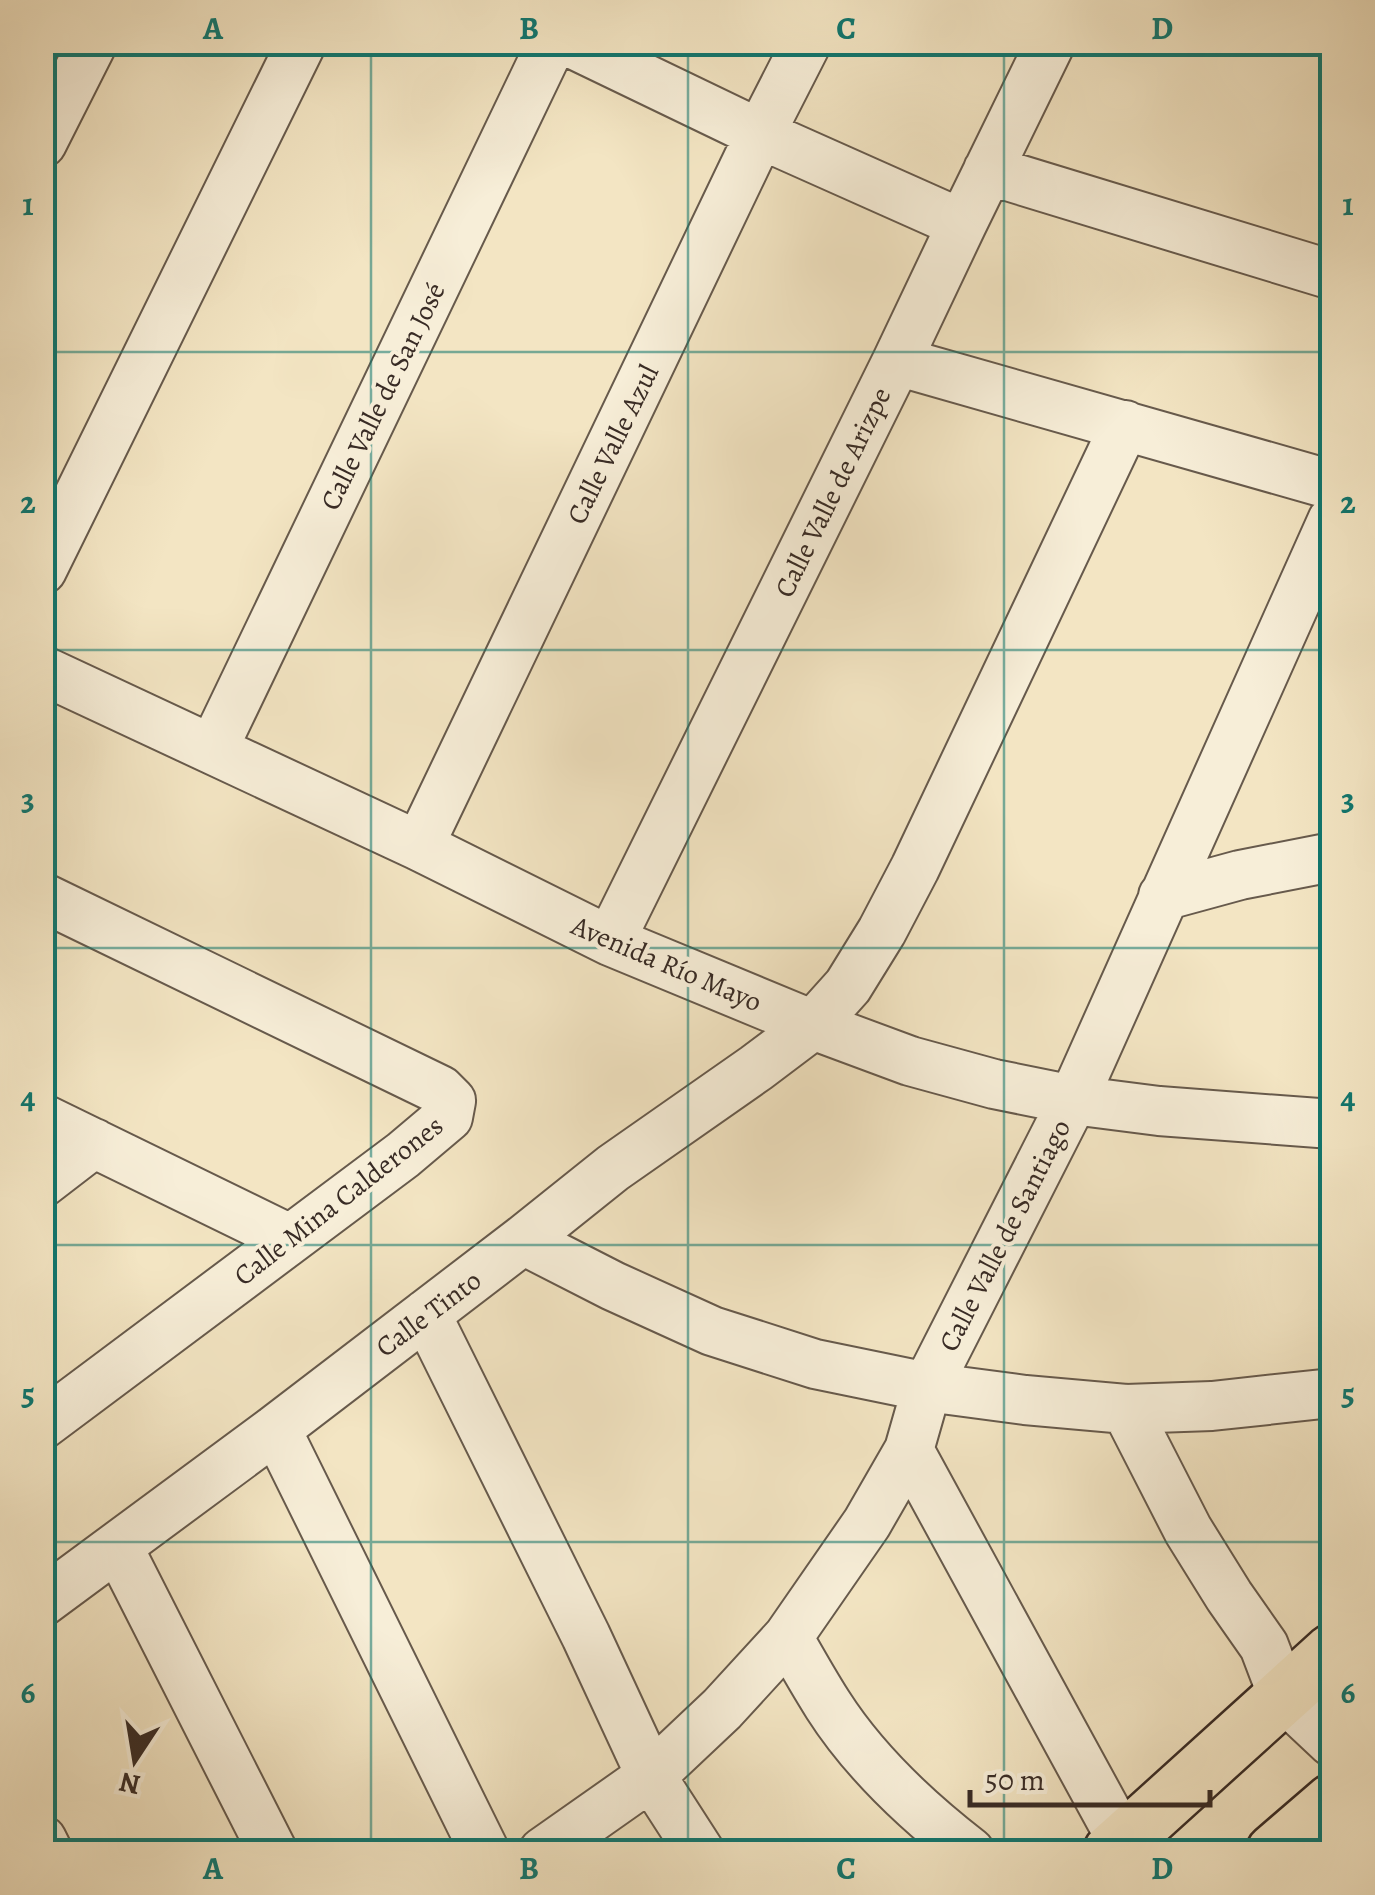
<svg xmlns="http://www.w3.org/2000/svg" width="1375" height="1895" font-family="Alegreya,serif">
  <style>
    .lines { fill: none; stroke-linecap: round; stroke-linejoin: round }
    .minor-casing { stroke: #675a4c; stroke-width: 52 }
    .major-casing { stroke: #382b25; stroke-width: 60 }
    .minor { stroke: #f7eed8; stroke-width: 48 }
    .major { stroke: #f3e5c3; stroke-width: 55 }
    .grid { fill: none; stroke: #0f766e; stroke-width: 2.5; stroke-opacity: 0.55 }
    .labels { text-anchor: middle; stroke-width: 8; stroke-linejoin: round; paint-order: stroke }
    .street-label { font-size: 28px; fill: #382b25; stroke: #f7eed8 }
    .neatline { fill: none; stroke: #0f766e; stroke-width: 4 }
    .grid-label { font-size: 32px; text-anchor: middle; font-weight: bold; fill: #0f766e }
  </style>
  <rect width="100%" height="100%" fill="#f3e5c3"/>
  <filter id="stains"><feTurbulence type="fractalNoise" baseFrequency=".002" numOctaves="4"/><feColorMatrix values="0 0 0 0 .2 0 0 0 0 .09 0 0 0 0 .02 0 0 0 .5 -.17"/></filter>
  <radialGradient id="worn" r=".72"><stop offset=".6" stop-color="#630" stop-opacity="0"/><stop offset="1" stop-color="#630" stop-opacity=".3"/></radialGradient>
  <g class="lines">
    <defs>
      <path id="minor" d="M569,42L760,134L962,224
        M42,143L93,42
        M988,170L1332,275
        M897,361L1332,485
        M42,570L302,42
        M42,670L419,846L610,941L813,1025L910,1061L994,1084L1073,1100L1159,1111L1332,1124
        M213,749L552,42
        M419,846L760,134L807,42
        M1163,896L1240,875L1332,857
        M42,897L440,1090L451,1101L448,1117L403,1155L42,1425
        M610,941L897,361L962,224L1051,42
        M42,1118L290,1239
        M42,1183L94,1143
        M523,1240L613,1286L712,1331L815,1364L927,1387L1025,1400L1126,1409L1212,1406L1332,1393
        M426,1314L586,1636L651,1776L700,1852
        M1126,1409L1188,1530L1229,1596L1264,1646L1283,1696L1332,1742
        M276,1429L485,1852
        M909,1450L1123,1842
        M118,1547L273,1852
        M42,1602L276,1429L523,1240L613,1168L756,1068L813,1025L848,986L882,931L915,868L1125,425
        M788,1637C801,1660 814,1683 828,1705C865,1763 917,1811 970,1852
        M42,1840L48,1852
        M543,1852L651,1776L722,1709L788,1637L867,1523L909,1450L927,1387L1073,1100L1332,521"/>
      <path id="major" d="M1111,1852L1332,1652
        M1274,1852L1332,1802"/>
    </defs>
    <use href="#minor" class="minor-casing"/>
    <use href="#major" class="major-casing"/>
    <use href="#minor" class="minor"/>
    <use href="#major" class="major"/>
  </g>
  <path class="grid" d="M371,42V1852M688,42V1852M1004,42V1852M42,352H1332M42,650H1332M42,948H1332M42,1245H1332M42,1542H1332"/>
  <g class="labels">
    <g class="street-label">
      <text transform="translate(382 396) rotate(-64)" y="10">Calle Valle de San José</text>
      <text transform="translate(612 444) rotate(-64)" y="10">Calle Valle Azul</text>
      <text transform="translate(832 492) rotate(-64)" y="10">Calle Valle de Arizpe</text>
      <text transform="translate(667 963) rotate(23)" y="10">Avenida Río Mayo</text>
      <text transform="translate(338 1200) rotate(-38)" y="10">Calle Mina Calderones</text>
      <text transform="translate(1004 1235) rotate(-63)" y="10">Calle Valle de Santiago</text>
      <text transform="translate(428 1313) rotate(-37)" y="10">Calle Tinto</text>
    </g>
  </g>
  <rect width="1375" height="1895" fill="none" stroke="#f3e5c3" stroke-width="110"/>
  <g transform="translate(135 1760) rotate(192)" stroke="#f7eed8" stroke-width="8" paint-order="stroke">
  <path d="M0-8L18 38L0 25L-18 38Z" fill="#382b25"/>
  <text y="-15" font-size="28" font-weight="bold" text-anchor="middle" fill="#382b25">N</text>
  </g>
  <path d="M970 1790v15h240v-15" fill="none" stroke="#382b25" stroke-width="5"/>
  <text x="985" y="1790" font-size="30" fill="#382b25" stroke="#f7eed8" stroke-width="8" paint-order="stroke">50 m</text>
  <rect x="55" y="55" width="1265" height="1785" class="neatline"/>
  <g class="grid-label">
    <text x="213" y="39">A</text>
    <text x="529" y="39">B</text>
    <text x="846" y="39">C</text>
    <text x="1162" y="39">D</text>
    <text x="28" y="215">1</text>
    <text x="1348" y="215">1</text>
    <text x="28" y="513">2</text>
    <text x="1348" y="513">2</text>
    <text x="28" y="810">3</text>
    <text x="1348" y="810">3</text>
    <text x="28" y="1108">4</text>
    <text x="1348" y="1108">4</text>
    <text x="28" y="1405">5</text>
    <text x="1348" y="1405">5</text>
    <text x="28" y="1703">6</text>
    <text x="1348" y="1703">6</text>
    <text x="213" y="1879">A</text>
    <text x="529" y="1879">B</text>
    <text x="846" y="1879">C</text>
    <text x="1162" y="1879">D</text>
  </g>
  <rect width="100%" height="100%" filter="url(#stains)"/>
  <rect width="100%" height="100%" fill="url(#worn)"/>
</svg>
